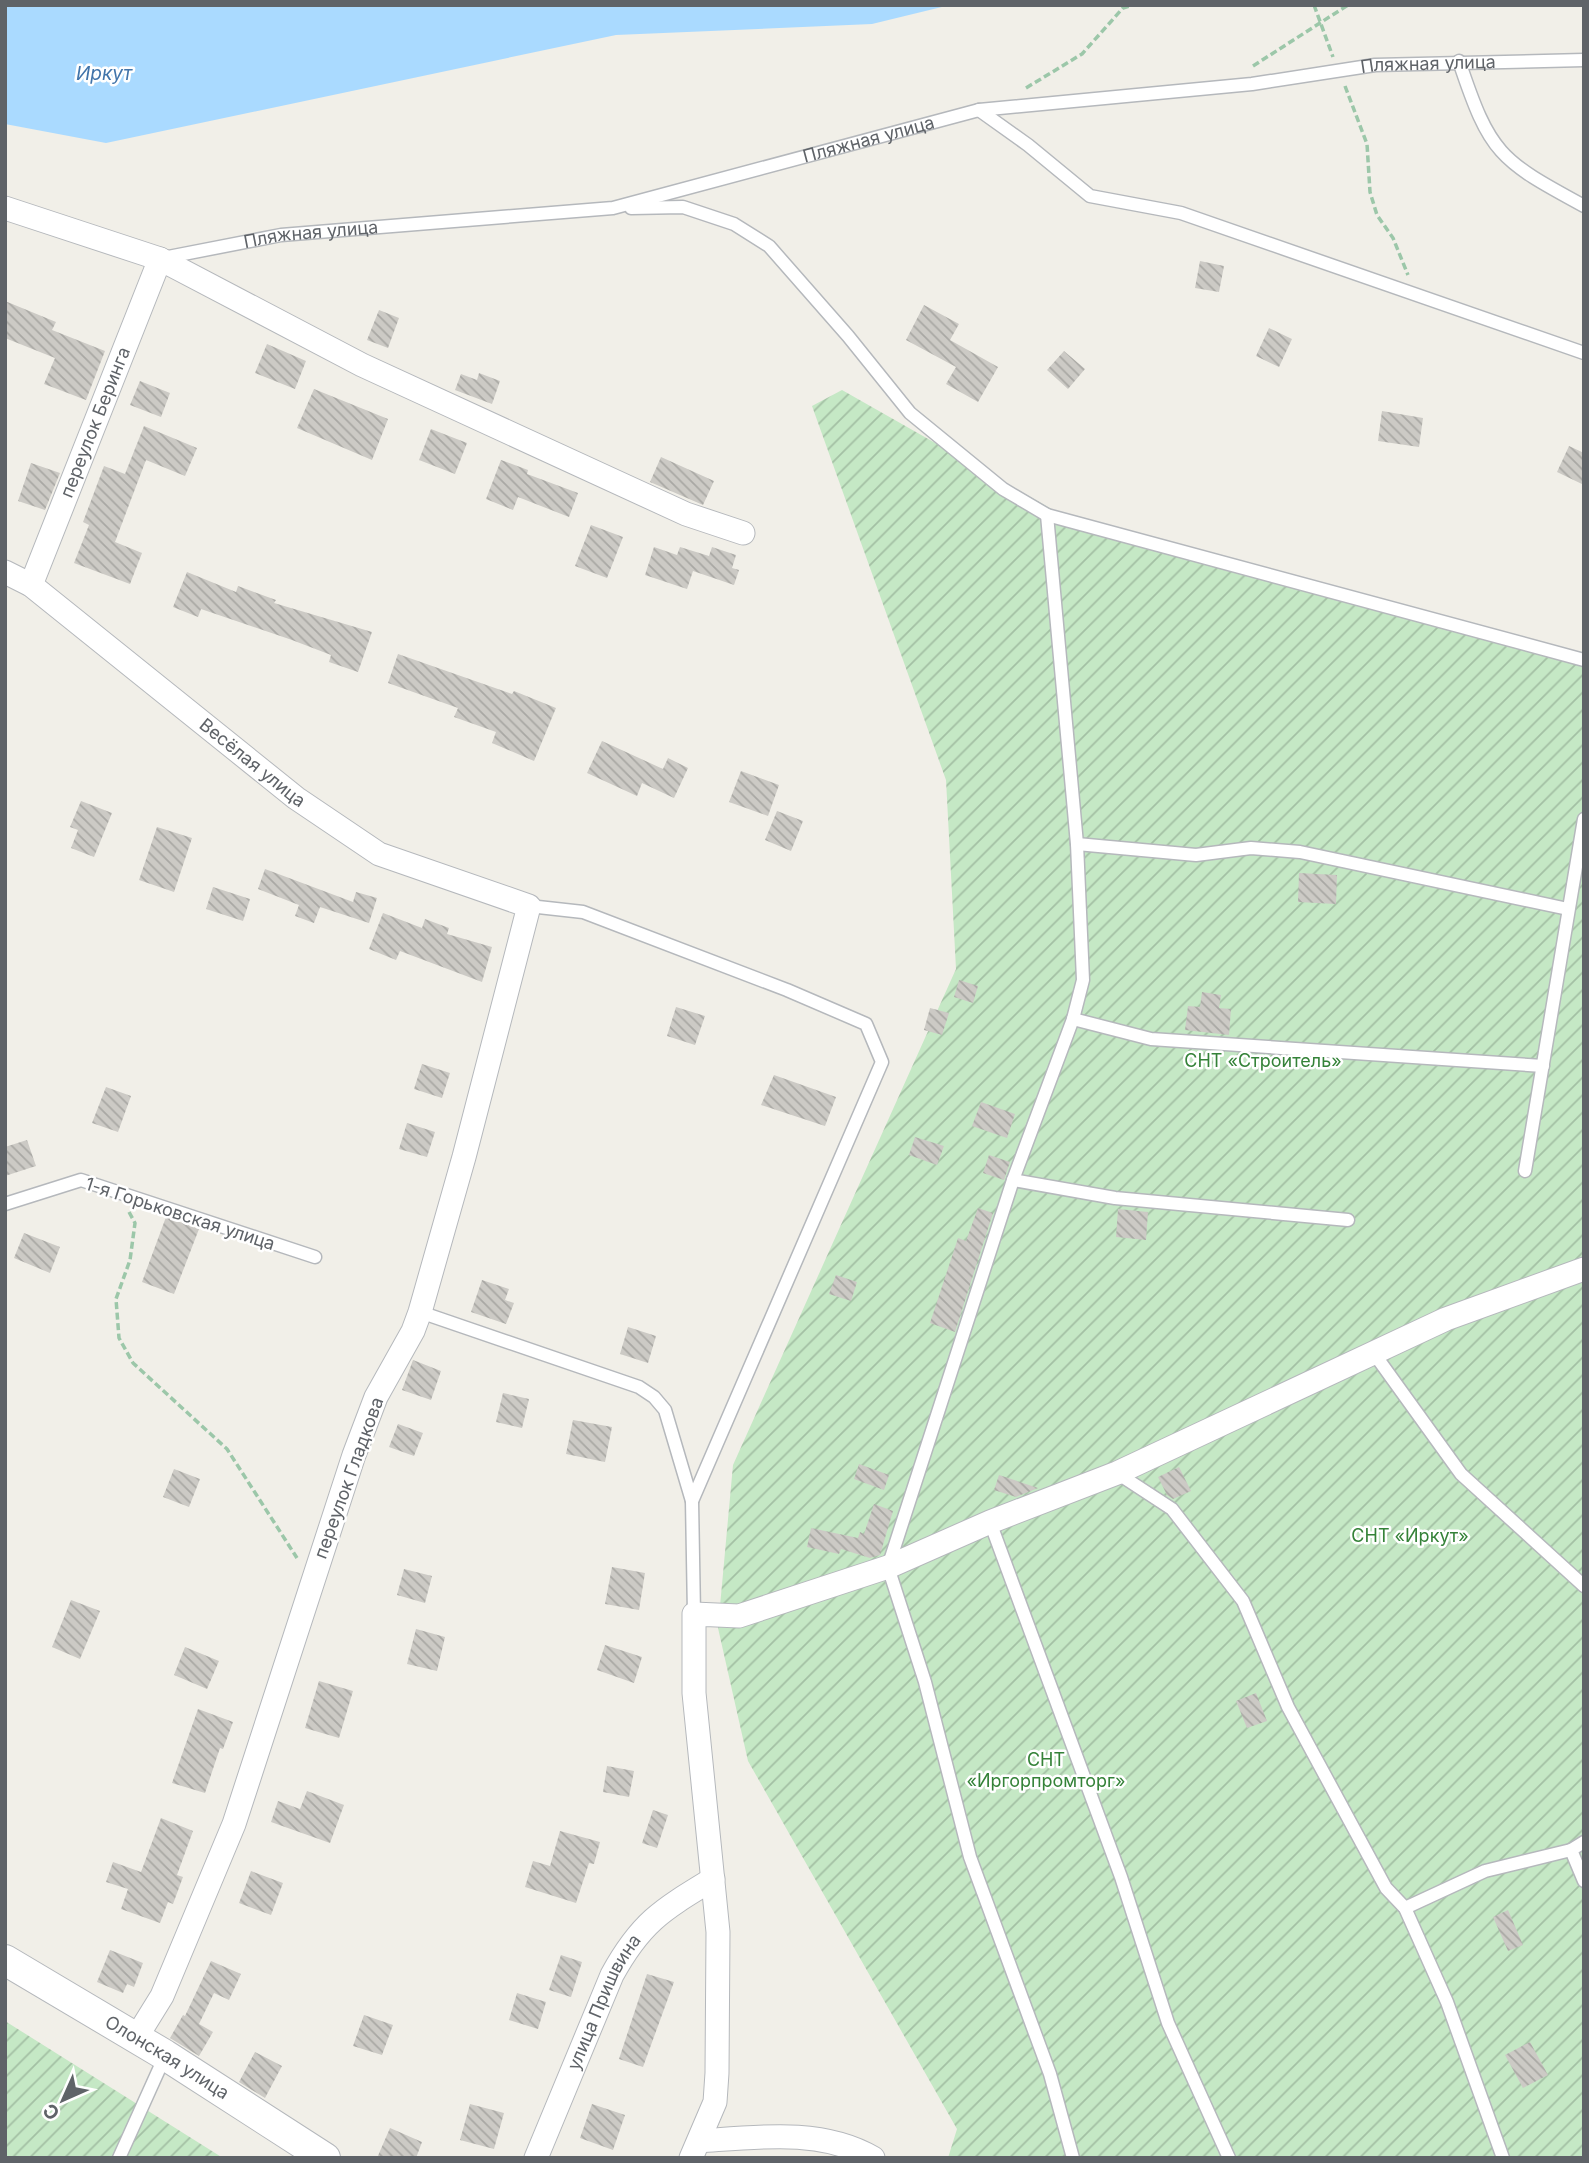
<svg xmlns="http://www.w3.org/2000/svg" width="1589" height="2163" font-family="Inter,sans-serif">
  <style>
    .garden { fill: url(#garden-furrows) }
    .water { fill: #aadaff }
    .building { fill: url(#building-back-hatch) }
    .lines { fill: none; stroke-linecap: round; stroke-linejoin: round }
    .service-casing { stroke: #b5b8bc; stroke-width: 15 }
    .minor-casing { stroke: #b5b8bc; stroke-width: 25 }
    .tertiary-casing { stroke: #b5b8bc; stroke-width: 32 }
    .path { stroke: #9cc7a9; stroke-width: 3.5; stroke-dasharray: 7 3.5; stroke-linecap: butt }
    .service { stroke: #fff; stroke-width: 12 }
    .minor { stroke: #fff; stroke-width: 23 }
    .tertiary { stroke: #fff; stroke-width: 30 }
    .labels { text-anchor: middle; stroke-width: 5; stroke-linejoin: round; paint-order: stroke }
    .street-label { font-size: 18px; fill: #5f6368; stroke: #fff }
    .park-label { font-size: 18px; fill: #348238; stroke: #fff }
    .water-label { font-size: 19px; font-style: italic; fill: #4174aa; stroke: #fff }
  </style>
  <defs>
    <pattern id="garden-furrows" width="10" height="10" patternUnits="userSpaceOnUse" patternTransform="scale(1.75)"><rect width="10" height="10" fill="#c5e8c5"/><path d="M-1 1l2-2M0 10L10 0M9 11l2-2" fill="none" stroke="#a3c0a4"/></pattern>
    <pattern id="building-back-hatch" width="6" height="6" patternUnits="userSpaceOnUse" patternTransform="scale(1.75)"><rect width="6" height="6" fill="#cccac5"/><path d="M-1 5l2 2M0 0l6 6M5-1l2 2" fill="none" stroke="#a9a8a4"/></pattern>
  </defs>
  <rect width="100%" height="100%" fill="#f1efe8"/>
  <path class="garden" d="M842,390L1062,515L1584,654V2158H948L957,2129L748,1761L718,1628L733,1465L956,969L946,780L812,406Z
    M5,2021L223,2158H5Z"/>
  <path class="water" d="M5,5H950L872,24L616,35L106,143L5,124Z"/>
  <path class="building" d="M1200,261L1224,266L1219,292L1195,288Z
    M5,301L56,322L52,330L105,351L86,400L44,384L55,358L5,338Z
    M924,305L959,324L950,340L998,367L978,402L946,384L956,367L906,340Z
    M379,310L399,318L388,348L367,340Z
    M1269,328L1292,339L1279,367L1256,356Z
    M267,344L306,361L295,389L255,373Z
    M1064,351L1085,369L1068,389L1047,370Z
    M479,373L500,381L492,404L455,390L461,374L477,380Z
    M140,381L170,393L161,417L130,405Z
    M314,389L388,419L372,460L297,428Z
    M1382,411L1423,418L1419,447L1378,441Z
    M144,426L197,448L185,476L146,460L115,542L142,553L130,584L74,563L89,525L83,522L104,466L125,474Z
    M431,429L467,443L455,474L419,460Z
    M1569,446L1584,453V485L1557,472Z
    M661,457L714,481L703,505L650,482Z
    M501,460L528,470L527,474L578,493L569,517L518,497L513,510L486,499Z
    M31,463L60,473L45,510L18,501Z
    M591,525L623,537L607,578L575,566Z
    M654,547L677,555L680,547L709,556L712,547L736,555L732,568L739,570L734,585L693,571L687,589L645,575Z
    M187,572L236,592L238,586L276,600L274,603L372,632L358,672L329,662L331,655L292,640L201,609L198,617L173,607Z
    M398,654L512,694L514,691L556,708L534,761L492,743L496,732L454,717L458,708L388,683Z
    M602,741L663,769L668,758L688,768L674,798L642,783L637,796L587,773Z
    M741,771L779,785L768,816L729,802Z
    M81,801L112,813L94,857L71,848L78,830L70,827Z
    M777,811L803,821L791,851L765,840Z
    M157,827L192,838L174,892L139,880Z
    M265,869L353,902L356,892L377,898L369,923L320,907L314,923L295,916L299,905L258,889Z
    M1299,873L1337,875L1336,904L1298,902Z
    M213,887L250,899L243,921L206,909Z
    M383,913L422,928L425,919L449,928L447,934L492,947L482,982L400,951L396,960L369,949Z
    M959,980L978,986L973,1003L954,997Z
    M1202,992L1221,995L1219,1008L1231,1009L1229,1035L1185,1030L1188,1006L1200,1007Z
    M676,1007L705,1016L695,1045L667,1036Z
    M930,1008L949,1013L942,1035L924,1030Z
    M422,1064L450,1073L442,1098L414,1089Z
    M774,1075L836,1097L825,1126L761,1105Z
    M106,1087L131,1096L118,1132L92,1123Z
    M981,1102L1015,1114L1007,1138L972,1126Z
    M407,1123L435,1132L427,1157L399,1149Z
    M915,1137L944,1146L937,1165L909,1155Z
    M27,1140L36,1166L5,1176V1147Z
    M989,1155L1010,1162L1004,1180L983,1173Z
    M978,1208L993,1213L955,1332L930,1323L958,1238L966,1241Z
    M1118,1209L1148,1212L1146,1240L1116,1237Z
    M166,1217L199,1229L174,1294L142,1282Z
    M24,1233L60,1247L50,1273L14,1258Z
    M836,1275L857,1282L851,1301L829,1294Z
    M482,1280L509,1289L505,1300L514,1303L506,1324L471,1312Z
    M628,1327L656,1336L648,1363L620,1354Z
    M413,1360L441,1371L431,1400L402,1390Z
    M503,1393L529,1399L522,1428L496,1422Z
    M573,1420L612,1427L605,1462L566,1454Z
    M398,1424L423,1433L414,1456L389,1447Z
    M859,1464L889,1475L884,1490L854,1479Z
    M1179,1467L1191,1491L1173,1499L1167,1495L1158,1477Z
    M174,1469L200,1479L189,1507L163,1497Z
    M999,1475L1038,1488L1016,1497L994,1490Z
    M874,1504L893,1511L880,1555L870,1558L841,1549L839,1554L807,1547L811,1528L858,1538L860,1532L864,1534Z
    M612,1567L645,1573L639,1610L605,1604Z
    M404,1569L432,1576L425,1603L397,1595Z
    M71,1600L100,1611L80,1659L52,1647Z
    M416,1629L445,1637L437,1671L407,1664Z
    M605,1645L642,1657L634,1683L597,1670Z
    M185,1647L219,1661L207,1689L174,1675Z
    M319,1681L353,1691L339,1738L305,1728Z
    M1256,1693L1267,1721L1247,1728L1236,1701Z
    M198,1709L233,1722L223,1749L220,1748L205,1793L172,1783Z
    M607,1766L634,1771L629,1797L603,1792Z
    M307,1791L344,1805L330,1843L271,1822L278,1801L300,1809Z
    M653,1810L668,1815L657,1848L642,1843Z
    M161,1818L193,1831L177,1875L183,1877L173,1904L168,1902L160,1923L121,1909L128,1889L106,1882L113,1862L141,1872Z
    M560,1831L600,1842L594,1864L589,1863L576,1903L525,1887L533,1861L550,1866Z
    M251,1871L283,1883L271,1915L239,1903Z
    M1508,1910L1523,1945L1508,1951L1493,1917Z
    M110,1950L143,1963L134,1987L127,1984L123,1993L97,1982Z
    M561,1955L582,1962L571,1997L549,1990Z
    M211,1961L241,1974L229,2000L214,1993L199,2024L213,2032L199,2056L170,2038L183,2015L185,2016Z
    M647,1974L674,1982L643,2067L619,2059Z
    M517,1993L546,2002L538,2029L509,2020Z
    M364,2015L393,2025L382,2055L353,2046Z
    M1530,2042L1548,2075L1523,2088L1505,2055Z
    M255,2052L282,2066L265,2098L239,2082Z
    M470,2104L504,2113L494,2149L460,2140Z
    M592,2104L625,2115L613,2150L580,2138Z
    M390,2128L422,2142L416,2158H377Z"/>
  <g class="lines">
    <defs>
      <g id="service">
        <path d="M1459,61C1490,154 1499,160 1584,206"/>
        <path d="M979,110L1028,145L1090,196L1181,213L1584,353"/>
        <path d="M631,208L683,207L734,224L769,246L848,336L910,413L1003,489L1047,515L1584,660"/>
        <path id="s1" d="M163,258L281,235L613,208L979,110L1252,84L1375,65L1584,60"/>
        <path d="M1047,515L1077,844L1083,980L1073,1019L1013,1180L888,1567L925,1682L970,1857L1050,2074L1073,2158"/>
        <path d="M1077,844L1196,855L1251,848L1300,852L1568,909"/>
        <path d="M529,906L583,912L787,990L866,1024L882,1062L692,1501"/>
        <path d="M1073,1019L1151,1039L1543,1066"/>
        <path d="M1525,1171L1584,819"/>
        <path d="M1013,1180L1115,1198L1348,1220"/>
        <path d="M5,1204L81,1180L315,1257"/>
        <path d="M420,1312L639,1387L654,1397L665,1410L692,1501L694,1614"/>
        <path d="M1373,1352L1461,1474L1584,1586"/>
        <path d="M1117,1473L1172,1509L1243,1601L1288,1707L1386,1888L1405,1908L1447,2002L1503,2158"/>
        <path d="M990,1522L1121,1877L1168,2023L1229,2158"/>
        <path d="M1571,1850L1584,1881"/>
        <path d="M1405,1908L1485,1871L1571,1850L1584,1842"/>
        <path d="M119,2158L165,2056"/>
      </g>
      <g id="minor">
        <path d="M5,208L160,259L362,365L686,514L743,533"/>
        <path id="s2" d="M5,572L31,585L296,798L379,854L529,906L464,1157L420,1312L413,1331L376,1397L354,1455L234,1824L162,1996L136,2038"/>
        <path id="s3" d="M31,585L160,259"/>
        <path d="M700,2141C757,2137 822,2128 873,2158"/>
        <path id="s4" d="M536,2158L612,1975C641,1922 662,1910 713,1879"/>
        <path d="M691,2158L715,2102L717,2073L718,1932L694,1693V1614L739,1616L888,1567L990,1522L1117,1473L1446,1319L1584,1269"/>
      </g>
      <g id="tertiary">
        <path id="s5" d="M5,1960L165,2055L325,2158"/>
      </g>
    </defs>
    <use href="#service" class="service-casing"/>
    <use href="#minor" class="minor-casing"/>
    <use href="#tertiary" class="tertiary-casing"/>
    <path class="path" d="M1314,5L1333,57
      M1253,66L1348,5
      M1345,86L1367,144L1370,192L1377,215L1393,238L1408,275
      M1026,88L1082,54L1123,8L1133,5
      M129,1212L135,1223L130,1260L116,1299L119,1338L133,1363L227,1449L297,1558"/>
    <use href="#service" class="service"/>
    <use href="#minor" class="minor"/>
    <use href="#tertiary" class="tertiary"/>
  </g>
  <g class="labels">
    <g class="street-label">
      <text dy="6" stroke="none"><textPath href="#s1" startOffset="1284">Пляжная улица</textPath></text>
      <text dy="6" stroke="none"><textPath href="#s1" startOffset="718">Пляжная улица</textPath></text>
      <text dy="6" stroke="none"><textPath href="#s1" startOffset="150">Пляжная улица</textPath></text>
      <text dy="6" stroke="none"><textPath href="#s3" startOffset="175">переулок Беринга</textPath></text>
      <text dy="6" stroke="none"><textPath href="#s2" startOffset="313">Весёлая улица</textPath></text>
      <text transform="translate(180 1214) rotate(18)" y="6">1-я Горьковская улица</text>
      <text transform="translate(349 1478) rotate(-70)" y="6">переулок Гладкова</text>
      <text dy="6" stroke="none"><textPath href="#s4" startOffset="170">улица Пришвина</textPath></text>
      <text dy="6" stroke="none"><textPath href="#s5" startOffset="189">Олонская улица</textPath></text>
    </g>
    <g class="park-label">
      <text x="1263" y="1067">СНТ «Строитель»</text>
      <text x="1410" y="1542">СНТ «Иркут»</text>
      <text x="1046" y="1766">СНТ<tspan x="1046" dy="21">«Иргорпромторг»</tspan></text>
    </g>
    <g class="water-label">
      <text x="104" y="80">Иркут</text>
    </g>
  </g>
  <rect width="1589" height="2163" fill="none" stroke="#5f6368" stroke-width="14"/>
  <g transform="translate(63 2100) rotate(225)" stroke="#ffffff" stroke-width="5" paint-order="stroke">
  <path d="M0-5L12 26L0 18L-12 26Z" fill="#5f6368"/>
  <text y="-10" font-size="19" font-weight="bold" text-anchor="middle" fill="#5f6368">С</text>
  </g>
</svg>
